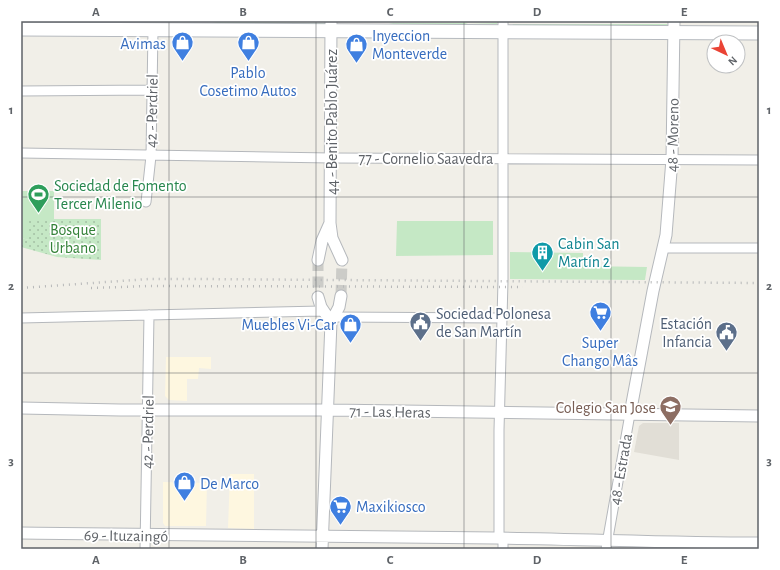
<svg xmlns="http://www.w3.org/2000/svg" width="780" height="570" font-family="'Alegreya Sans',sans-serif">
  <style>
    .commercial { fill: #fef7e0 }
    .education { fill: #e1ded6 }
    .grass { fill: url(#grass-dots) }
    .park { fill: #c5e8c5 }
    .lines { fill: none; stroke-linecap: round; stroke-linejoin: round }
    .tertiary-tunnel { stroke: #ccccc8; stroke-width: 11; stroke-dasharray: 11 5.5; stroke-linecap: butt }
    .minor-casing { stroke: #b5b8bc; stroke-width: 11 }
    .tertiary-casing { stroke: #b5b8bc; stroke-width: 13 }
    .secondary-casing { stroke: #b6babf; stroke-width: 15 }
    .minor { stroke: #fff; stroke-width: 9 }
    .tertiary { stroke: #fff; stroke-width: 11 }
    .secondary { stroke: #fff; stroke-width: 13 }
    .rail { stroke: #b6b7b8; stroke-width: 2.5; stroke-dasharray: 1 5; stroke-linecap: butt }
    .grid { fill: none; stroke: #5f6368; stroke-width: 1; stroke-opacity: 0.55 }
    .labels { text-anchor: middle; stroke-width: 3.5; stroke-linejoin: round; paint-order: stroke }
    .shop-label { font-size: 16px; fill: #366cbe; stroke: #fff; text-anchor: start }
    .street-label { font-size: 16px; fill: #5f6368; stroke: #fff }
    .leisure-label { font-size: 16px; fill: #27864d; stroke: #fff; text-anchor: start }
    .park-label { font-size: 16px; fill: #348238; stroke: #fff }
    .culture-label { font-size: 16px; fill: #0d838f; stroke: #fff; text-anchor: start }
    .service-label { font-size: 16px; fill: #4e5e75; stroke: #fff; text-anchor: start }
    .education-label { font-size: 16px; fill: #785e54; stroke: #fff; text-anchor: end }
    .neatline { fill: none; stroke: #5f6368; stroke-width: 1.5 }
    .grid-label { font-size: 13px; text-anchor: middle; font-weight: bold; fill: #5f6368 }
  </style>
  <defs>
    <pattern id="grass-dots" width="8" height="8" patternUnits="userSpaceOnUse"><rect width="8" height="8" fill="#c5e8c5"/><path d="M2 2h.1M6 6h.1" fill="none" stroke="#a3c0a4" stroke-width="1.8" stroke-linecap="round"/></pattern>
  </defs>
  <rect width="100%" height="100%" fill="#f1efe8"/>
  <path class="commercial" d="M166,357H211V369L199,368L198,379H187V401L169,400L165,396Z
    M230,474H254V529L228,528Z
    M163,482L207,483L206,526H165L163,523Z"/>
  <path class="education" d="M643,423H679V460L634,452L639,426Z"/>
  <path class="grass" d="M29,219H101V260L57,257L21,247V238L29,240Z"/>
  <path class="park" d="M217,22L327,23L328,25H202Z
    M393,23H497V24L468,23L457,27L380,26Z
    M513,24H667L668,25L512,26Z
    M21,191H54V219H29V240L21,238Z
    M397,221H493V255L396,256Z
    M510,252L583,253V266L647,267L645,280L510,279Z"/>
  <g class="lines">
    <path class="tertiary-tunnel" d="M318,260V297
      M341,296L342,260"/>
    <defs>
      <path id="minor" d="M21,91L152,90
        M21,153L331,158L759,160
        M146,202L151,156L153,30
        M664,248H759
        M333,317L502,318
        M21,318L321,311L325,313
        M499,538V430L503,281V21
        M145,549L149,315
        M503,549V538
        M606,549L630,414"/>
      <path id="tertiary" d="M331,21L330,223L332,238L342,260
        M318,260L322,241L330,223
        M318,297L321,307L331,322
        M21,408L120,410H329L759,416
        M630,414L653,291L666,235L672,159L674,21
        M21,533C179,536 337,537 496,538C583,539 671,543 759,543
        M322,549L331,322L339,307L341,296"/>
      <path id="secondary" d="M21,29L759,33"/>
    </defs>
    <use href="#minor" class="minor-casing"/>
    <use href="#tertiary" class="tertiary-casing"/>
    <use href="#secondary" class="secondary-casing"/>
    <use href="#minor" class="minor"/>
    <use href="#tertiary" class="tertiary"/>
    <use href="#secondary" class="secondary"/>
    <path class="rail" d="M21,288L149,279H198L759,283
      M91,288L149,286L523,287"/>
  </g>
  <path class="grid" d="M169,21V549M316,21V549M464,21V549M611,21V549M21,197H759M21,373H759"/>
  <defs>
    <symbol id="shop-pin" viewBox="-11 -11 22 30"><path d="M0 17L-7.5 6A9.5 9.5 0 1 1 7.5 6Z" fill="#3f7fe0" stroke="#fff"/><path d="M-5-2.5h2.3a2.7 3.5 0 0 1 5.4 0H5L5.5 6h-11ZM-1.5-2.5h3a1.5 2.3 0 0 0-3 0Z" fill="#fff"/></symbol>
    <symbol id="stadium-pin" viewBox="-11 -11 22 30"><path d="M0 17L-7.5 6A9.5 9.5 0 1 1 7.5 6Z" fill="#2e9e5b" stroke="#fff"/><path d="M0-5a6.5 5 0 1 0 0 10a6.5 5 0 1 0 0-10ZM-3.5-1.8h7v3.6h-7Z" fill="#fff"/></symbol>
    <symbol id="building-pin" viewBox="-11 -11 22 30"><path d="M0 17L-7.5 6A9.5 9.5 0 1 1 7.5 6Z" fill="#0f9aa8" stroke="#fff"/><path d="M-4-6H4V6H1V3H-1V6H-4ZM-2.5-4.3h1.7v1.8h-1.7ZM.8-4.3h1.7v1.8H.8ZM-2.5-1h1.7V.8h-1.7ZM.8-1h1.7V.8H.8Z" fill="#fff"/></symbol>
    <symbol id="supermarket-pin" viewBox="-11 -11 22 30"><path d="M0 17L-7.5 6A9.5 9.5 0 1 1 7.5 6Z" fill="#3f7fe0" stroke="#fff"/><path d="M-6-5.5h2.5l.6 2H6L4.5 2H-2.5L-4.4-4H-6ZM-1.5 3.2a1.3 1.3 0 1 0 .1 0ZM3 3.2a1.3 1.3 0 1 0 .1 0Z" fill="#fff"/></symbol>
    <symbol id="civic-pin" viewBox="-11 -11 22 30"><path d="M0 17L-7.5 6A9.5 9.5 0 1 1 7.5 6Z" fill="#5c6f8a" stroke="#fff"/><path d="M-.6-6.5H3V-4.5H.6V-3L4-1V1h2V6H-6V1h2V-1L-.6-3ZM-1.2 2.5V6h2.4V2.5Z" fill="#fff"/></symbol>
    <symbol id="university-pin" viewBox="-11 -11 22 30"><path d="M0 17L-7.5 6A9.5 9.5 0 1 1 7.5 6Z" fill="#8d6e63" stroke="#fff"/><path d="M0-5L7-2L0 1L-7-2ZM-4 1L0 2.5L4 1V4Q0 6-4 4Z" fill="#fff"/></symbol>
  </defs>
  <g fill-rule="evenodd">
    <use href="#shop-pin" x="236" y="30" width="25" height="34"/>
    <use href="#shop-pin" x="170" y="30" width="25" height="34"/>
    <use href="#shop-pin" x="344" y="32" width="25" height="34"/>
    <use href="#stadium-pin" x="26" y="182" width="25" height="34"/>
    <use href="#building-pin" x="530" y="240" width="25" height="34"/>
    <use href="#supermarket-pin" x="588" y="300" width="25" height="34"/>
    <use href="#civic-pin" x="408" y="310" width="25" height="34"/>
    <use href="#shop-pin" x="338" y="312" width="25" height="34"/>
    <use href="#civic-pin" x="714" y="320" width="25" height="34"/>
    <use href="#university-pin" x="658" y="394" width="25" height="34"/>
    <use href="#shop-pin" x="172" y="470" width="25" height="34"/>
    <use href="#supermarket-pin" x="328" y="494" width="25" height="34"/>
  </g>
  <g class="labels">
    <g class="shop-label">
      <text x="372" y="41">Inyeccion<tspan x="372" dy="18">Monteverde</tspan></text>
      <text x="166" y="49" text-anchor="end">Avimas</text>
      <text x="248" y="78" text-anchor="middle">Pablo<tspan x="248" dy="18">Cosetimo Autos</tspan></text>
      <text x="336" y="330" text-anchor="end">Muebles Vi-Car</text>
      <text x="600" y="348" text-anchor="middle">Super<tspan x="600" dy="18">Chango Mâs</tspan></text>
      <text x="200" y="489">De Marco</text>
      <text x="356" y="512">Maxikiosco</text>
    </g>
    <g class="street-label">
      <text transform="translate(151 111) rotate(-89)" y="6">42 - Perdriel</text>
      <text transform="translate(331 122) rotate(-90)" y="6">44 - Benito Pablo Juárez</text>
      <text transform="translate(672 135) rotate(-89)" y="6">48 - Moreno</text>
      <text x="426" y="164">77 - Cornelio Saavedra</text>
      <text transform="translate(390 411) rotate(1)" y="6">71 - Las Heras</text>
      <text transform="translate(147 432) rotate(-89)" y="6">42 - Perdriel</text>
      <text transform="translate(620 469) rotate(-80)" y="6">48 - Estrada</text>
      <text transform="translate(126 535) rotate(1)" y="6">69 - Ituzaingó</text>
    </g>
    <g class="leisure-label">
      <text x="54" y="191">Sociedad de Fomento<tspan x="54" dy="18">Tercer Milenio</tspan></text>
    </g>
    <g class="park-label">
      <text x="73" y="235">Bosque<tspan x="73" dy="18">Urbano</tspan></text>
    </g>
    <g class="culture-label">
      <text x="558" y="249">Cabin San<tspan x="558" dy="18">Martín 2</tspan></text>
    </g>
    <g class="service-label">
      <text x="436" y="319">Sociedad Polonesa<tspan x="436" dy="18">de San Martín</tspan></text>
      <text x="712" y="329" text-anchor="end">Estación<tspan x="712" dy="18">Infancia</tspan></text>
    </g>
    <g class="education-label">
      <text x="656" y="413">Colegio San Jose</text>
    </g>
  </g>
  <rect width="780" height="570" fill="none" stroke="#ffffff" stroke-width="44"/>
  <g transform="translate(726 54) rotate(136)"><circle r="19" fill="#ffffff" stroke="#bfc1c3"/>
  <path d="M0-3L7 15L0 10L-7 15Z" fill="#ea4335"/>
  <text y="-6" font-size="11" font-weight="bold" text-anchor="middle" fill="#5f6368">N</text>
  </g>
  <rect x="22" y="22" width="736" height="526" class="neatline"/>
  <g class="grid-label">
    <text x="96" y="16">A</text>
    <text x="243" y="16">B</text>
    <text x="390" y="16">C</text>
    <text x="537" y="16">D</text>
    <text x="684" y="16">E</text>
    <text x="11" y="114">1</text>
    <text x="769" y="114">1</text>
    <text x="11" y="290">2</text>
    <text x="769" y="290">2</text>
    <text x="11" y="465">3</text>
    <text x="769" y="465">3</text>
    <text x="96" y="564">A</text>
    <text x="243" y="564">B</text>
    <text x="390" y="564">C</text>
    <text x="537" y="564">D</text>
    <text x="684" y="564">E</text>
  </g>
</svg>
